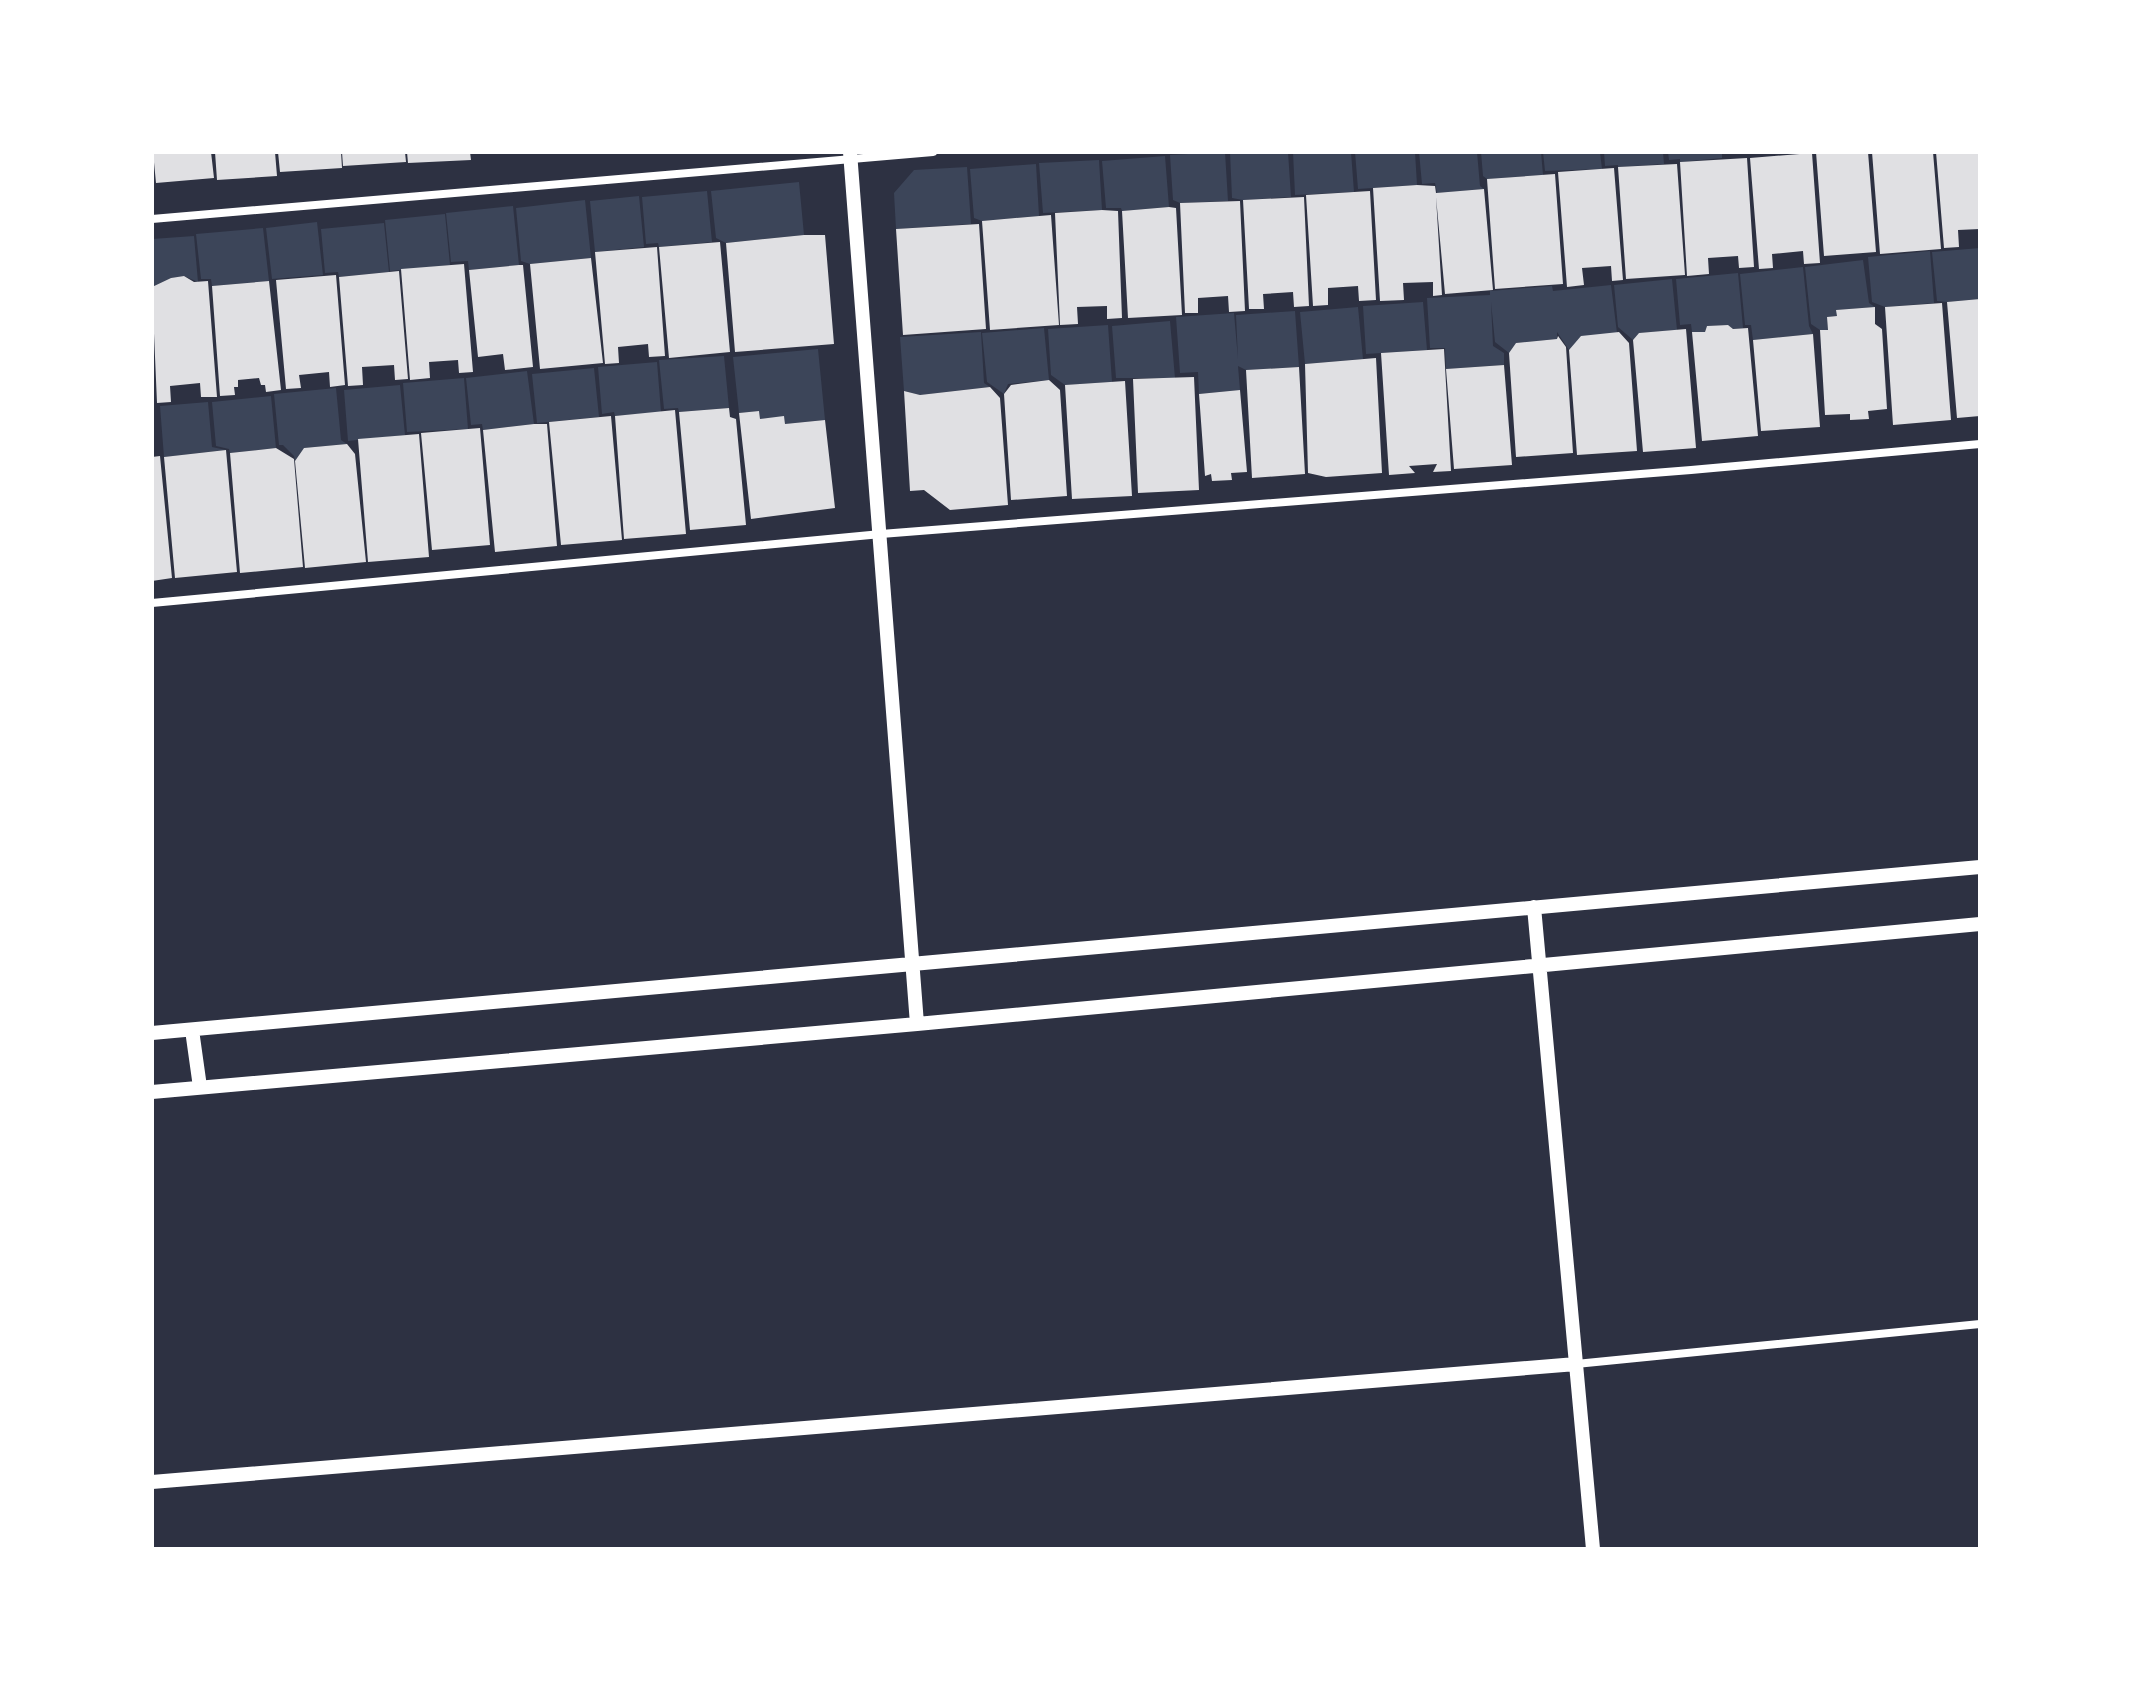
<svg xmlns="http://www.w3.org/2000/svg" width="2132" height="1701" font-family="Overpass,sans-serif">
  <style>
    .green { fill: #3c4559 }
    .building { fill: #e0e0e3 }
    .lines { fill: none; stroke-linecap: round; stroke-linejoin: round }
    .minor { stroke: #fff; stroke-width: 8 }
    .tertiary { stroke: #fff; stroke-width: 14 }
  </style>
  <rect width="100%" height="100%" fill="#2d3142"/>
  <path class="green" d="M1225,152L1228,201L1180,203L1173,200L1170,155Z
    M1230,152H1288L1291,197L1243,200L1232,198Z
    M1293,152H1351L1354,192L1295,195Z
    M1355,152H1415L1417,185L1358,189Z
    M1419,152H1477L1480,186L1484,189L1437,193L1435,183L1422,184Z
    M1481,152H1541L1543,175L1487,179L1483,176Z
    M1543,152H1600L1602,169L1545,171Z
    M1604,152H1663L1664,164L1618,167V165L1605,166Z
    M1668,152H1722V158L1680,162V159L1669,160Z
    M1165,156L1169,207L1122,211L1121,208H1106L1102,161Z
    M1099,160L1102,210L1043,213L1039,163Z
    M1036,164L1039,216L982,221L974,218L970,169Z
    M967,167L971,224L896,229L894,193L914,170Z
    M799,182L804,235L726,243L716,238L711,191Z
    M707,191L712,242L659,247L658,243L646,244L642,197Z
    M639,196L644,247L595,252L590,201Z
    M585,200L591,258L530,264L521,261L516,208Z
    M513,206L519,265L469,270L468,261L451,262L446,213Z
    M445,214L450,265L390,271L385,220Z
    M317,222L323,275L272,279L266,228Z
    M384,223L389,272L339,277L338,272L325,273L321,229Z
    M263,228L269,281L212,286L211,279H201L196,234Z
    M194,236L198,282L184,276L171,278L152,287V239Z
    M1980,248V299L1947,302L1937,301L1932,252Z
    M1930,251L1934,303L1885,307L1872,302L1868,257Z
    M1863,260L1869,303L1875,307L1837,310V316L1827,317L1828,330H1820L1811,324L1805,267Z
    M1803,267L1809,326L1813,334L1753,340L1751,325H1745L1740,274Z
    M1738,273L1743,328L1733,329L1727,325L1707,326L1705,332H1692L1691,324L1680,325L1676,279Z
    M1672,279L1677,330L1639,333L1633,340L1618,327L1614,285Z
    M1611,285L1617,333L1569,350L1557,332V339L1516,343L1509,353L1495,342L1491,302L1493,346L1504,353V365L1446,369L1445,348H1430L1427,298L1490,295V291L1552,286L1553,291Z
    M1423,302L1427,350L1366,354L1363,306Z
    M1358,307L1363,359L1305,364L1300,312Z
    M1295,311L1299,367L1246,370L1238,366L1240,390L1199,394L1198,372L1180,373L1176,317L1234,313L1238,359L1236,315Z
    M1170,321L1175,378H1116L1112,326Z
    M1108,325L1112,382L1065,385L1051,375L1048,329Z
    M1044,328L1049,380L1008,384L1004,394L987,382L982,333Z
    M981,332L984,383L990,387L920,395L904,391L900,337Z
    M818,349L825,420L785,424L784,417L760,419L759,411L739,413L733,357Z
    M724,356L729,408L679,412L678,408L664,409L659,360Z
    M657,362L661,412L615,416L614,412L602,414L598,367Z
    M594,368L599,417L537,423L532,374Z
    M527,371L534,424L483,430L482,424L471,425L466,378Z
    M464,378L468,429L407,432L403,383Z
    M400,385L405,435L348,441L344,390Z
    M336,388L341,440L347,444L304,448L295,461L294,456L283,445H279L274,394Z
    M271,396L276,448L230,453L229,449L216,446L212,402Z
    M208,402L212,447L226,450L164,457L160,406Z"/>
  <path class="building" d="M153,152H211L214,178L156,183Z
    M215,152H275L277,176L217,180Z
    M278,152H341L342,168L280,172Z
    M342,152H405L406,162L343,166Z
    M407,152H470L471,160L408,163Z
    M1816,152H1868L1876,252L1824,256Z
    M1872,152H1933L1941,249L1880,254Z
    M1936,152H1980V229L1958,230L1959,247L1944,248Z
    M1812,153L1820,263L1804,264L1803,251L1772,254L1773,268L1759,269L1750,158Z
    M1747,158L1754,267L1739,268L1738,256L1708,258L1709,274L1687,276L1680,162Z
    M1677,164L1685,275L1626,279L1618,167Z
    M1614,168L1623,280L1612,281L1611,266L1582,268L1584,285L1567,287L1558,172Z
    M1555,174L1563,284L1495,289L1487,179Z
    M1417,185L1435,186L1436,193L1484,189L1493,290L1445,294L1436,197L1442,295L1433,296V282L1403,283L1404,300L1380,301L1373,188Z
    M1370,191L1376,300L1359,301L1358,286L1328,288V305L1313,306L1306,195Z
    M1304,197L1309,306L1294,307L1293,292L1263,294L1264,309H1249L1243,200Z
    M1240,201L1245,311L1229,312L1228,296L1198,298V313H1185L1180,203Z
    M1169,207L1176,208L1182,315L1128,318L1122,211Z
    M1102,210L1118,211L1122,318L1107,319V306L1077,307L1078,324L1060,325L1055,213Z
    M1051,215L1059,325L990,330L982,221Z
    M979,224L986,329L903,335L896,229Z
    M804,235H825L834,344L735,352L726,243Z
    M720,242L730,352L669,358L659,247Z
    M657,247L665,356L649,357L648,344L618,347L619,363L605,364L595,252Z
    M591,258L603,363L540,369L530,264Z
    M464,264L473,372L459,373L458,360L429,362L430,378L410,380L401,269Z
    M519,265H523L533,367L505,370L503,354L478,357L469,270Z
    M399,271L408,379L395,380L394,365L362,367L363,385L348,386L339,277Z
    M336,275L345,385L330,387L329,372L299,375L301,388L286,389L276,280Z
    M184,276L194,282L208,281L217,397H201L200,383L170,386L171,402L157,403L152,287L171,278Z
    M269,281L281,390L266,392L265,385H261L259,378L238,380V387H234L235,395L220,396L212,286Z
    M1980,299V416L1957,418L1947,302Z
    M1942,303L1951,420L1893,425L1885,307Z
    M1875,307V324L1882,329L1887,409L1868,411L1869,419L1850,420V414L1825,415L1820,330H1828L1827,317L1837,316L1836,310Z
    M1728,325L1733,329L1748,328L1758,436L1702,441L1692,332H1705L1707,326Z
    M1686,329L1696,448L1643,452L1633,340L1639,333Z
    M1619,332L1629,343L1637,451L1577,455L1569,350L1581,336Z
    M1813,334L1820,427L1761,431L1753,340Z
    M1558,336L1566,347L1573,453L1516,457L1509,353L1516,343L1557,339Z
    M1444,349L1451,471L1433,472L1437,464L1409,466L1415,473L1389,475L1381,353Z
    M1376,358L1382,473L1326,477L1308,473L1305,364Z
    M1504,365L1512,465L1454,469L1446,369Z
    M1299,367L1305,474L1252,478L1246,370Z
    M1194,377L1199,490L1138,493L1133,379Z
    M1049,380L1060,390L1067,496L1011,500L1004,394L1011,385Z
    M1125,381L1132,496L1072,499L1065,385Z
    M990,387L1000,398L1008,505L950,510L924,490L910,491L904,391L920,395Z
    M1240,390L1247,472L1231,473L1232,480L1212,481L1211,474L1205,476L1199,394Z
    M729,408L730,417L736,419L746,525L690,530L679,412Z
    M675,410L686,534L624,539L615,416Z
    M759,411L760,419L784,416L785,424L825,420L835,508L751,519L739,413Z
    M611,416L622,540L561,545L549,422Z
    M534,424H547L557,546L495,552L483,430Z
    M480,428L490,545L432,550L421,433Z
    M419,434L429,557L368,562L358,439Z
    M347,444L355,454L366,562L305,568L295,461L304,448Z
    M276,448L294,459L303,567L240,573L230,453Z
    M226,450L237,572L175,578L164,457Z
    M160,456L172,578L152,581V457Z"/>
  <g class="lines">
    <path class="minor" d="M152,219L933,152
      M152,603L881,534L1691,470L1980,444
      M1576,1364L1980,1324"/>
    <path class="tertiary" d="M850,152L917,1024
      M1534,907L1593,1549
      M192,1030L200,1087
      M152,1033L1980,867
      M152,1092L917,1024L1980,924
      M152,1482L1576,1364"/>
  </g>
  <rect width="2132" height="1701" fill="none" stroke="#ffffff" stroke-width="308"/>
</svg>
